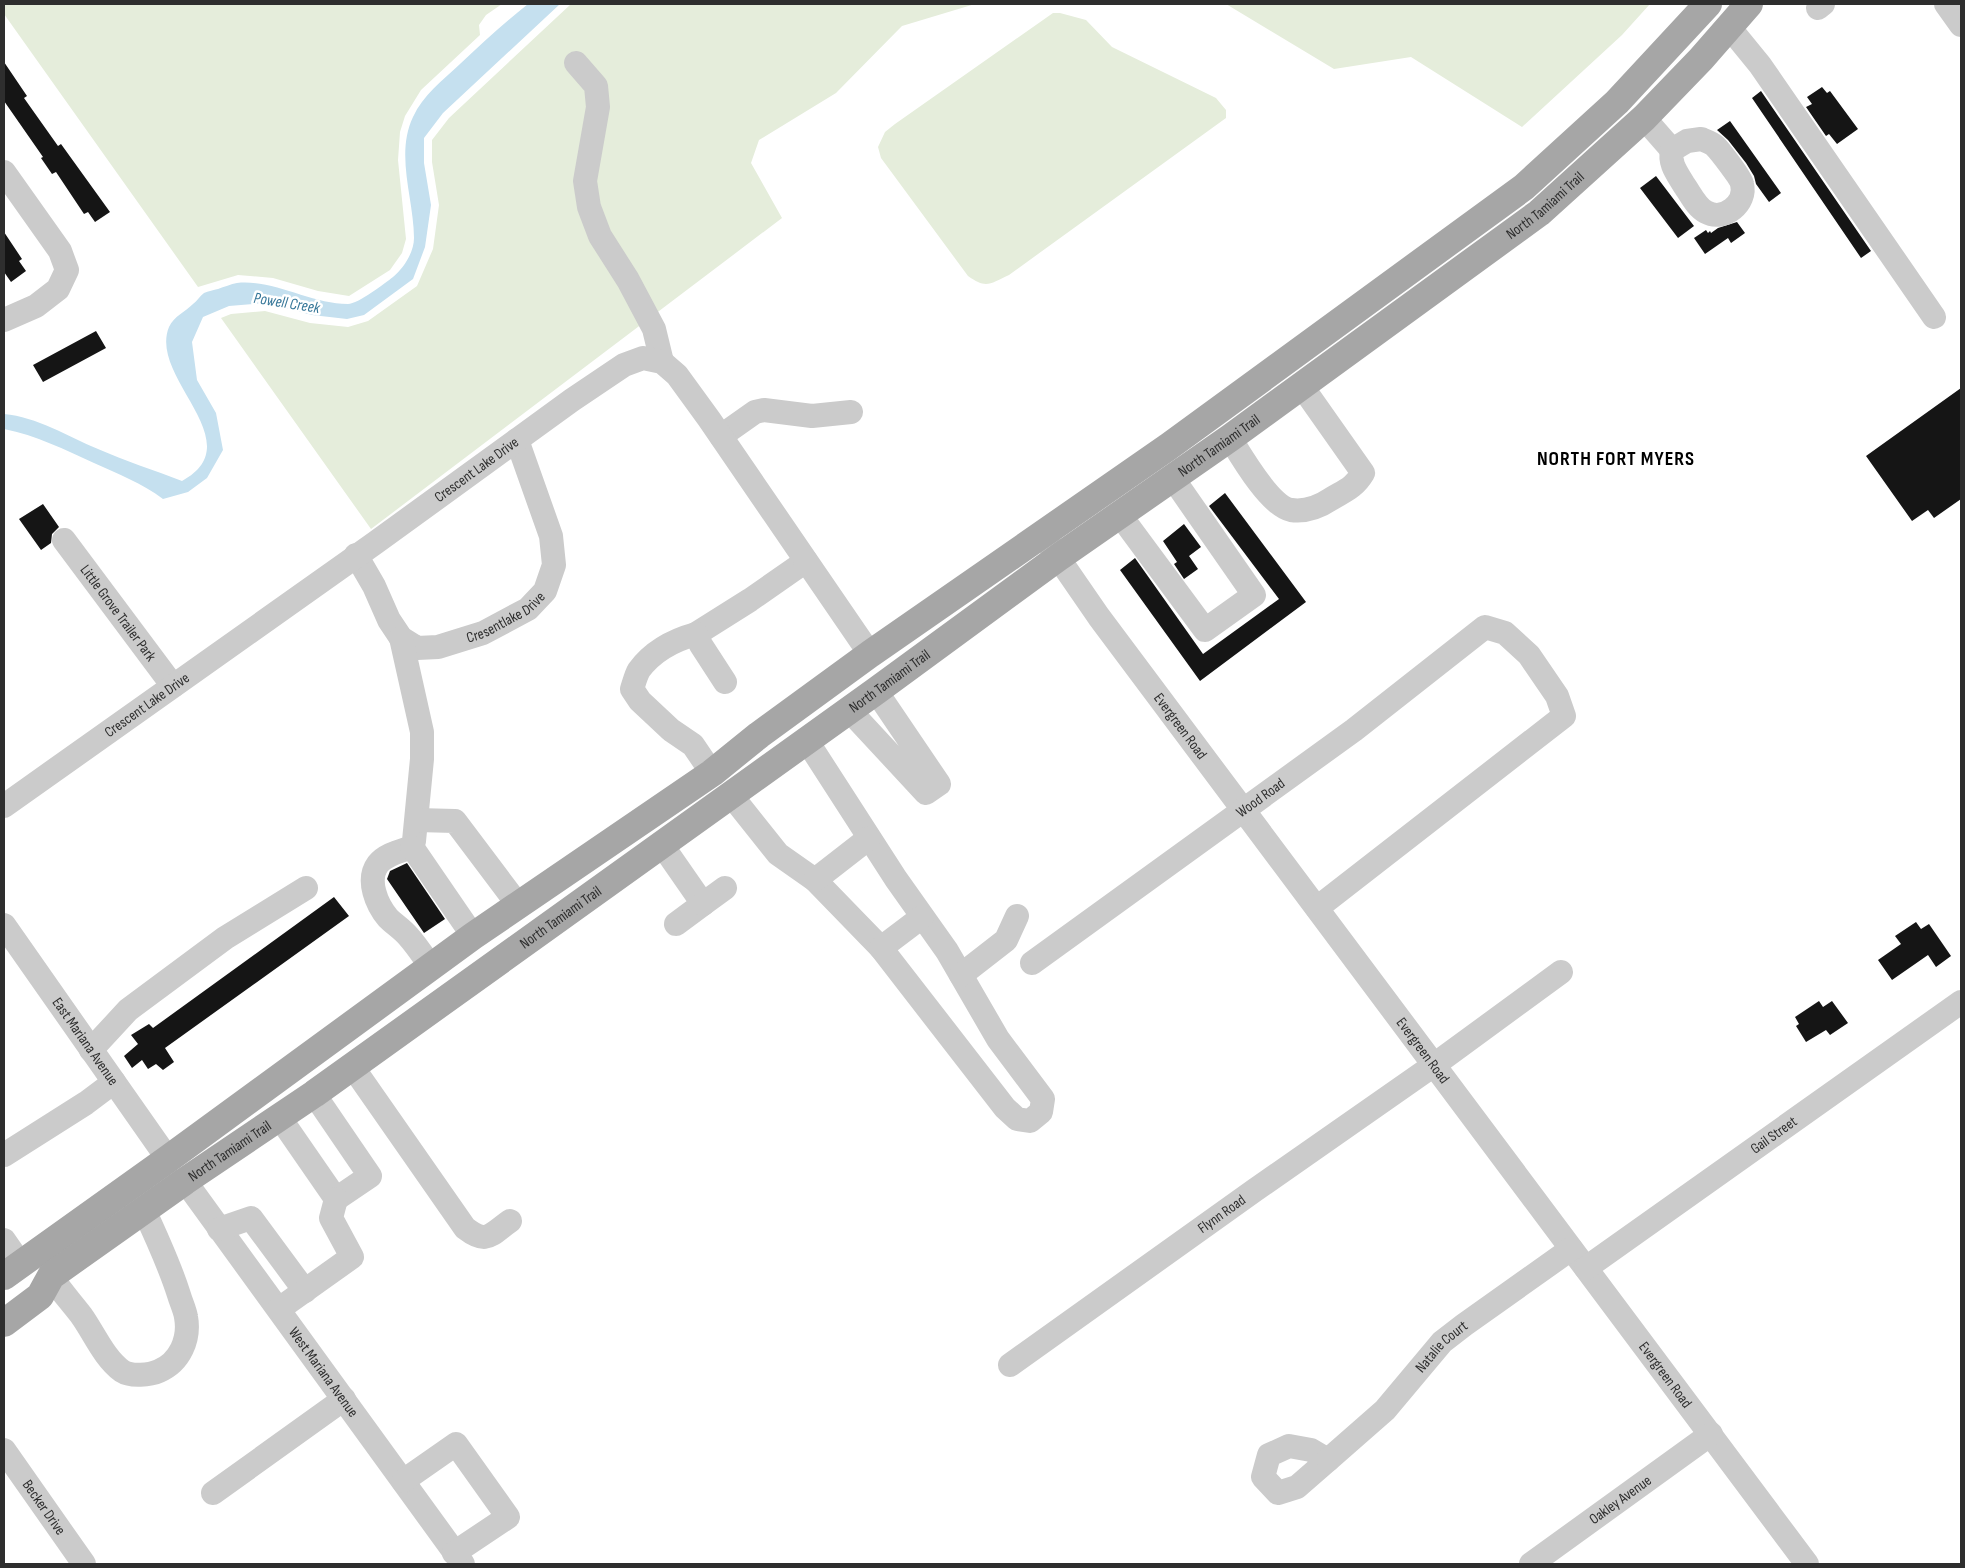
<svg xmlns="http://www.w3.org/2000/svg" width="1965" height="1568" font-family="'Sofia Sans Condensed',sans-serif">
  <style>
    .green { fill: #e5eddb }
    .water { fill: #c5e0ef }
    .building { fill: #151515 }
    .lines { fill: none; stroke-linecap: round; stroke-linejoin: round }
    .minor { stroke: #cbcbcb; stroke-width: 24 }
    .major { stroke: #a6a6a6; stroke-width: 28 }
    .labels { text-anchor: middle; stroke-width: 5; stroke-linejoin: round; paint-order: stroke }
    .street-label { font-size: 15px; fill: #2e2e2e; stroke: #fff }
    .water-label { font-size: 16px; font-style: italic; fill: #357698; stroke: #fff }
    .district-label { font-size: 20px; font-weight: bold; letter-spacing: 1px; fill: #000; stroke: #fff }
  </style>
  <rect width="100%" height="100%" fill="#fff"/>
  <path class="green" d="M4,4H502L486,15L479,25L480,35L421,90L405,116L400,132L398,160L406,239L402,253L390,270L349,296L318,291L273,278L238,275L198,287L4,14Z
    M571,4H975L902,26L836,93L759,140L751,163L782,218L371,529L221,318L231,314L265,311L310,323L348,327L368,321L417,286L433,249L439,205L432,162V140L449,118Z
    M1226,4H1650L1622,35L1522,127L1411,57L1334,69Z
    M1053,13H1060L1086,20L1112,47L1216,98L1226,110V118L1009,275C990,284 986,289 968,276L881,158L878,147L885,132L895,124Z"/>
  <path class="water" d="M528,4H560L443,113L424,138V163L431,205L425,247L413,279L364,315L347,319L312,315L266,303L229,306L203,317L192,342L197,380L216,413L223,450L207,478L188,492L163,499C142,483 118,474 94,463C65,450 36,435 4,429V414C37,417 67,436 98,449C125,461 154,470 182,481C253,442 148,378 169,327C174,316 185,312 193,304C197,301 200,296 204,293C208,291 214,290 218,289C224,287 231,284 237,283C273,279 311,304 348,304C358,304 385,283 393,277C404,268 414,252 414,238C414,199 395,155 413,117C423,95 443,80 460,64C482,43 504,23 528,4Z"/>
  <path class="building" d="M4,62L27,96L24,98L58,146L61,144L110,212L95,222L88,212L84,214L56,172L52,174L41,158L43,157L4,101Z
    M1822,87L1827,93L1830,91L1858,129L1837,144L1829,134L1826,136L1806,107L1812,104L1807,97Z
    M1761,91L1871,251L1861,258L1752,98Z
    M1730,121L1781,193L1769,202L1756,184L1754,176L1746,163L1728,140L1717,130Z
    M1656,176L1694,226L1678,238L1640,188Z
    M1737,222L1745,233L1731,243L1728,238L1705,254L1694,238L1706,230L1708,233L1710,231L1711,233L1718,228Z
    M4,232L22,259L19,261L26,271L11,282L4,272Z
    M96,331L106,348L43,382L33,365Z
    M1961,388V499L1934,518L1928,510L1912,521L1866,456Z
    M1225,493L1306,602L1200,681L1120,570L1135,558L1203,654L1279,599L1209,506Z
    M43,504L59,527L52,534L51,543L41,550L19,519Z
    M1184,524L1201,547L1189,556L1198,569L1184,579L1174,564L1177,562L1163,541Z
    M407,863L445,919L424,933L387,879L390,871Z
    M334,897L349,916L165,1048L174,1062L163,1070L156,1064L148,1069L142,1060L132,1068L124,1056L138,1044L131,1035L149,1024L153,1028Z
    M1916,922L1921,929L1929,924L1951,956L1936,967L1928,955L1892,980L1878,960L1901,944L1895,936Z
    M1819,1001L1823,1007L1832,1001L1848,1023L1830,1035L1826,1030L1806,1042L1796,1026L1799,1024L1795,1017Z"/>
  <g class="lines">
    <g class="minor">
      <path d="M1946,4L1961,25"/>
      <path d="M1818,8L1823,4"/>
      <path d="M1729,27L1760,65L1934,317"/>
      <path d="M576,63L596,86L598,107L585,181L589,207L600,236L628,280L654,329L662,362"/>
      <path d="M1644,118L1672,150"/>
      <path d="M1701,139C1706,141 1712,143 1715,146C1720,151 1741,178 1742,184C1747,203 1724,222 1706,212C1696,207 1690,193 1684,185C1677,173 1669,164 1672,150L1687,141Z"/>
      <path d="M4,172L60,251L67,270L58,289L36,306L4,320"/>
      <path d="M721,436L755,412L764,410L812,416L851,412"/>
      <path d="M1230,438C1241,456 1270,506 1291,510C1305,512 1319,507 1331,499C1344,491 1354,488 1363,473L1301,385"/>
      <path d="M1120,515L1205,630L1254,595L1172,477"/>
      <path id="s1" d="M64,540L173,686"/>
      <path id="s2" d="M1048,543L1099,617L1807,1564"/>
      <path id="s3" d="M356,555L374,586L389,620L401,638L417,648L438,647L483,633L528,609L545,591L554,565L551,536L517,440"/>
      <path d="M696,634L750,600L806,561"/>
      <path d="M401,638L422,732V759L414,841L412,847C401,851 386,854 378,864C366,880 377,905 388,918C394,924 402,929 408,936C417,946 424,957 431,967"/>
      <path d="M849,710L926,793L939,784L876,691"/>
      <path d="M712,773L693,745L671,730L640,701L632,689C634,683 636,675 639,670C653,651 674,640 696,634L701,645L725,682"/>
      <path d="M731,795L778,854L815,880L881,948L1005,1108L1017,1119L1030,1121L1041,1112L1043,1099L998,1039L947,951L896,879L807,741"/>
      <path id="s4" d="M4,806L375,543L572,400L624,365L643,358L662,362L677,375L709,419L870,654"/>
      <path d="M417,820L455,821L519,906"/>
      <path d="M662,845L703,904L676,924"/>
      <path d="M412,847L473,936"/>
      <path d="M815,880L869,838"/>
      <path d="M703,904L725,888"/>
      <path id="s5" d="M4,925L168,1159"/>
      <path d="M881,948L922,917"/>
      <path id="s6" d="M1032,963L1354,730L1485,627L1505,633L1529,655L1557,696L1564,716L1317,908"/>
      <path d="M961,975L1006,940L1017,916"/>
      <path d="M91,1050L128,1010L225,938L306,888"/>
      <path d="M352,1066L465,1228C487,1245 490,1235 510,1221"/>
      <path d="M280,1118L336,1199L370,1176L314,1094"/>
      <path d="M4,1155L86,1103L114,1082"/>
      <path id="s7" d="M185,1181L463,1564"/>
      <path d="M219,1229L251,1218L305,1291"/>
      <path d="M4,1240L20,1263"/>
      <path id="s8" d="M1586,1268L1961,1002"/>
      <path d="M51,1276C60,1290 71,1302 81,1315C94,1333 104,1358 122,1371C131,1377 150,1375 159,1371C180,1362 190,1339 186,1317C185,1310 181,1302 179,1295C170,1266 157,1238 144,1210"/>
      <path d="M279,1309L352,1257L331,1218L336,1199"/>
      <path id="s9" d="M1010,1365L1255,1190L1434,1065L1561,972"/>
      <path d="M1289,1446L1311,1450L1328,1460L1297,1487L1278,1493L1263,1477L1269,1455Z"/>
      <path id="s10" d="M4,1450L84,1564"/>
      <path id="s11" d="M1328,1460L1385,1410L1442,1342L1464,1325L1571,1249"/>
      <path d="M403,1481L456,1444L508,1517L454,1553"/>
      <path d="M213,1493L344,1399"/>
      <path id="s12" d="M1531,1564L1711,1434"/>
    </g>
    <g class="major">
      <path d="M4,1276L168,1159L473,936L712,773L759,735L870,654L1168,447L1524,187L1617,102L1708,4"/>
      <path id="s13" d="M4,1323L40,1296L51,1276L185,1181L314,1094L876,691L1059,557L1230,438L1539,213L1644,118L1701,59L1749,4"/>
    </g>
  </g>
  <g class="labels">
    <g class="street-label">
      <text dy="5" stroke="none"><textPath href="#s13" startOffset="1906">North Tamiami Trail</textPath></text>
      <text dy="5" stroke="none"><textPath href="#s13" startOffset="1501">North Tamiami Trail</textPath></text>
      <text dy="5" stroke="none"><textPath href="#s4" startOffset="580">Crescent Lake Drive</textPath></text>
      <text dy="5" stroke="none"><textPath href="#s1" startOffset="91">Little Grove Trailer Park</textPath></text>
      <text dy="5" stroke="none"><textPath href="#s3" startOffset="209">Cresentlake Drive</textPath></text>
      <text dy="5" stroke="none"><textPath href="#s13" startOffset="1096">North Tamiami Trail</textPath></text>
      <text dy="5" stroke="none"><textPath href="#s4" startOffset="175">Crescent Lake Drive</textPath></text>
      <text dy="5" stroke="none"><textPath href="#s2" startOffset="226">Evergreen Road</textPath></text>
      <text dy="5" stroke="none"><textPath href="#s6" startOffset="282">Wood Road</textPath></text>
      <text dy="5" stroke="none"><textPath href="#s13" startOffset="691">North Tamiami Trail</textPath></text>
      <text dy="5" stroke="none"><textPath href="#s5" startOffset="142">East Mariana Avenue</textPath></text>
      <text dy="5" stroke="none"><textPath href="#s2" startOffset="631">Evergreen Road</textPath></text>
      <text dy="5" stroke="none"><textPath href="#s8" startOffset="230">Gail Street</textPath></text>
      <text dy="5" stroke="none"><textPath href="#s13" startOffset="286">North Tamiami Trail</textPath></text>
      <text dy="5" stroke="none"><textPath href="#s9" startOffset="260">Flynn Road</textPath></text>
      <text dy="5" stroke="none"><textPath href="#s11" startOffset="161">Natalie Court</textPath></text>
      <text dy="5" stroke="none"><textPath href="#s7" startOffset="236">West Mariana Avenue</textPath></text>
      <text dy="5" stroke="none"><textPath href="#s2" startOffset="1036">Evergreen Road</textPath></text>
      <text dy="5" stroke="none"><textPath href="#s12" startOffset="110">Oakley Avenue</textPath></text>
      <text dy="5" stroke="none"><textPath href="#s10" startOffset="70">Becker Drive</textPath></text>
    </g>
    <g class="water-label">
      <text transform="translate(287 302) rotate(9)" y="6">Powell Creek</text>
    </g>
    <g class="district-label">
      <text x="1616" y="465">NORTH FORT MYERS</text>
    </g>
  </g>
  <rect width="1965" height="1568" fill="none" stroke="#2e2e2e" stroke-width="10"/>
</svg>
